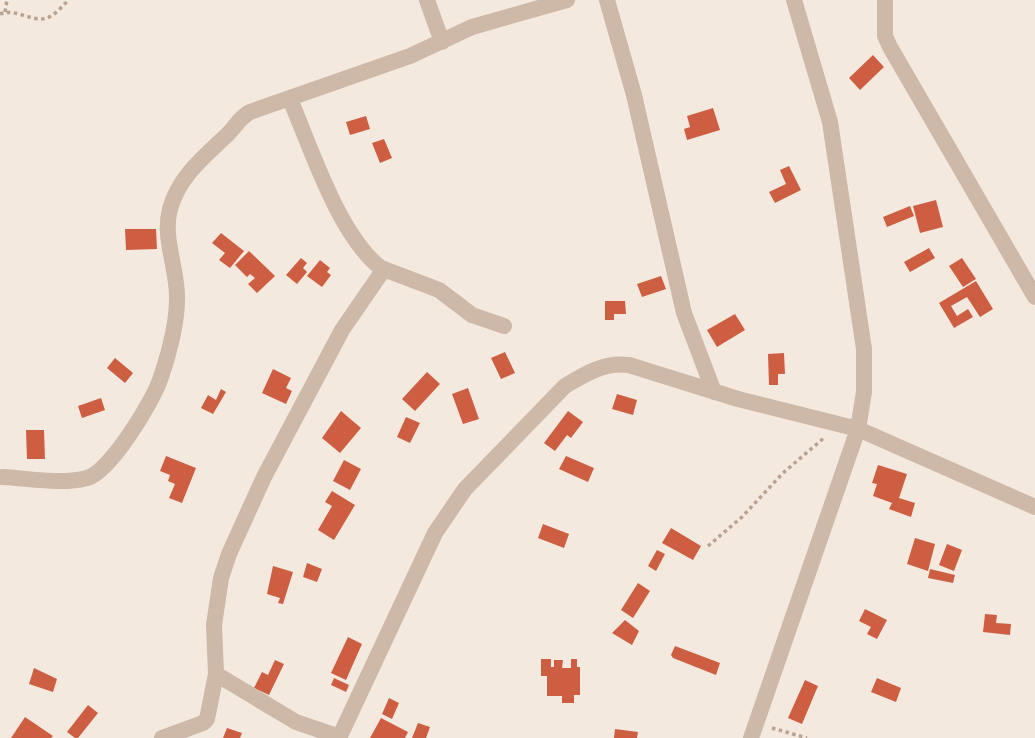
<svg xmlns="http://www.w3.org/2000/svg" width="1035" height="738" font-family="'PT Sans',sans-serif">
  <style>
    .building { fill: #ce5e41 }
    .lines { fill: none; stroke-linecap: round; stroke-linejoin: round }
    .path { stroke: #baa292; stroke-width: 3.5; stroke-dasharray: 3.5 3.5; stroke-linecap: butt }
    .street { stroke: #ceb8a8; stroke-width: 16 }
  </style>
  <rect width="100%" height="100%" fill="#f4e9de"/>
  <path class="building" d="M873,55L884,67L860,90L849,78Z
    M713,108L720,130L687,140L684,129L690,127L687,116Z
    M366,116L370,129L350,135L346,122Z
    M384,139L392,158L380,163L372,143Z
    M789,166L801,190L775,203L769,192L786,184L780,170Z
    M936,200L943,227L920,233L913,206Z
    M910,206L914,216L887,227L883,217Z
    M125,229H156L157,249L126,250Z
    M221,233L244,251L230,268L219,260L225,253L212,243Z
    M929,248L935,258L910,272L904,262Z
    M249,251L275,276L257,293L248,284L255,278L250,274L247,277L235,265Z
    M301,258L307,263L303,268L307,272L297,284L286,275Z
    M962,258L976,279L963,287L949,266Z
    M320,260L330,268L327,272L331,275L322,287L307,276Z
    M661,276L666,289L642,297L637,284Z
    M976,281L993,309L980,317L967,297L951,306L957,316L968,309L973,317L954,328L939,303Z
    M605,301H625L626,314H614V320H605Z
    M735,314L745,330L717,347L707,330Z
    M505,352L515,373L501,379L491,358Z
    M784,353L785,374H778V385H769L768,354Z
    M115,358L133,373L125,383L107,368Z
    M273,369L291,378L286,388L292,391L286,404L262,393Z
    M427,372L440,384L415,411L402,399Z
    M468,388L479,419L463,424L452,394Z
    M221,389L226,392L213,414L201,408L208,395L216,400Z
    M617,394L637,400L633,415L612,409Z
    M101,398L105,410L82,418L78,406Z
    M341,411L361,428L340,453L322,438Z
    M568,411L583,422L571,438L567,435L555,451L544,443Z
    M406,417L420,423L410,443L397,437Z
    M26,430H44L45,459H27Z
    M166,456L196,468L182,503L169,498L175,484L168,481L170,475L160,471Z
    M566,456L594,468L588,482L559,469Z
    M344,460L361,469L350,490L333,481Z
    M878,465L907,474L899,498L915,503L911,517L889,509L892,503L873,496L877,484L872,483Z
    M332,491L355,505L334,540L318,530L332,506L325,502Z
    M543,524L569,534L564,548L538,538Z
    M671,528L701,546L693,560L662,543Z
    M915,538L935,544L928,571L907,564Z
    M947,544L962,550L954,571L939,565Z
    M657,550L665,554L656,571L648,566Z
    M307,563L322,569L317,582L303,577Z
    M273,566L293,572L283,604L278,603L280,598L267,594Z
    M930,569L955,575L953,583L928,578Z
    M638,583L650,591L633,618L621,610Z
    M865,609L887,620L877,639L867,634L871,627L859,621Z
    M985,614L997,615L996,623L1011,624L1010,635L983,632Z
    M625,620L639,631L632,645L612,633Z
    M348,637L362,644L346,680L331,673Z
    M675,646L720,663L716,675L673,658L671,655Z
    M541,659H551V667H554V660H563L562,668H571V659H577V667H580V695H574V703H562V696H547V676H541Z
    M275,660L284,664L269,695L254,688L262,672L268,675Z
    M34,668L57,679L53,692L29,684Z
    M334,678L349,685L346,692L331,685Z
    M877,678L901,688L896,702L871,692Z
    M805,680L818,686L802,724L788,718Z
    M389,698L399,703L392,719L382,714Z
    M88,705L98,713L78,738H75L67,732Z
    M25,717L53,736L51,738H11Z
    M381,718L408,732L405,738H370Z
    M418,723L430,727L426,738H412Z
    M227,728L242,733L240,738H223Z
    M615,729L638,732L637,738H614Z"/>
  <g class="lines">
    <path class="path" d="M5,12L7,0
      M0,14C17,7 36,26 51,16C58,12 63,5 69,0
      M708,546L742,517L783,473L825,437
      M772,728L807,738"/>
    <path class="street" d="M427,0L442,42
      M607,0L634,95L684,313L714,392
      M885,0V36L890,47L1035,297
      M290,99C311,148 339,236 381,268L439,290L472,315L504,326
      M2,477C28,478 61,485 87,478C110,472 154,400 161,377C169,353 177,324 177,299C178,270 162,238 170,209C179,176 205,156 228,134C236,126 240,117 250,112L410,56L472,27L567,0
      M216,674L296,722L340,737
      M162,738L203,723L207,719L216,674L214,625L221,578L229,554L264,477L342,330L384,269
      M339,738L435,533L465,489L565,386C585,374 604,362 629,365L738,399L858,429L1035,507
      M751,738L858,429L864,392V349L830,122L794,0"/>
  </g>
</svg>
